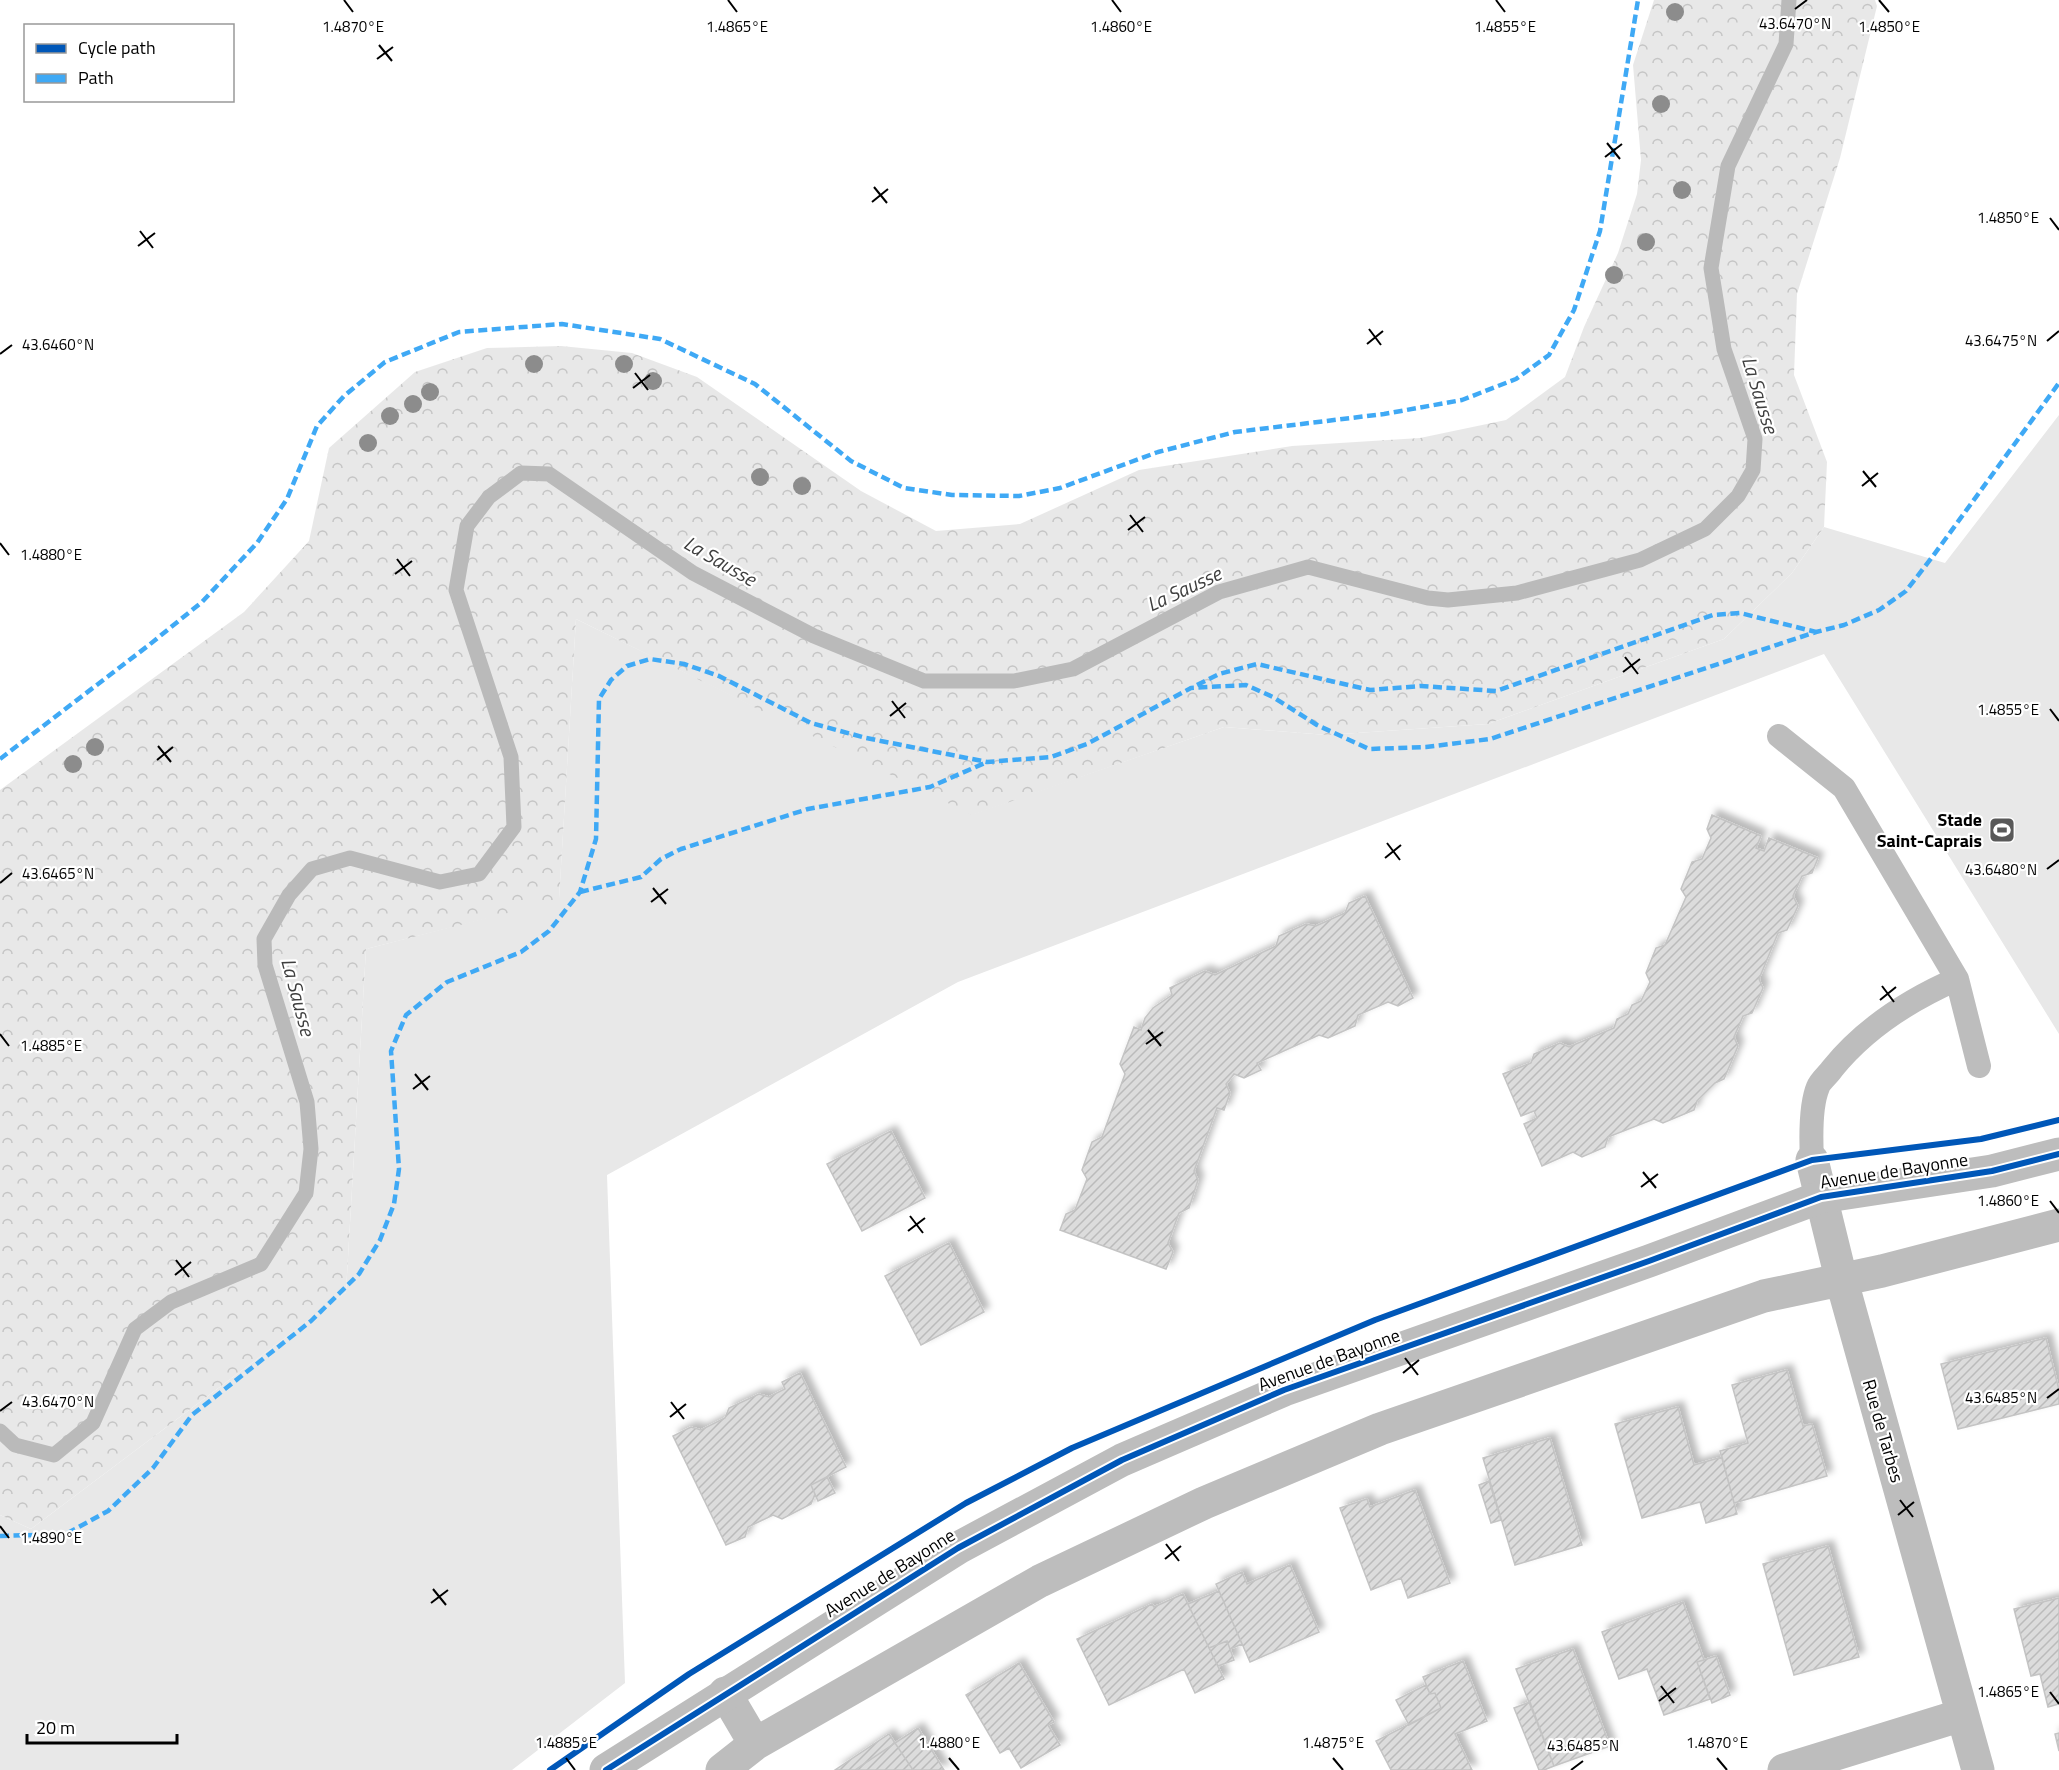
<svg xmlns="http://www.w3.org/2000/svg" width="2059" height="1770" font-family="'Titillium Web',sans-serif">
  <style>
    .grass { fill: #e8e8e8 }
    .forest { fill: url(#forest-crowns) }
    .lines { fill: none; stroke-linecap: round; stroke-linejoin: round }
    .stream { stroke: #bababa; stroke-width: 15 }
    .building { fill: url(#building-hatch); stroke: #c4c4c4; stroke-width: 1.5; filter: url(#shadow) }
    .service { stroke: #bdbdbd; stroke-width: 24 }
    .minor { stroke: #bdbdbd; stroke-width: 33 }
    .tertiary { stroke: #bdbdbd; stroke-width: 33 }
    .quiet { stroke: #3fa9f5; stroke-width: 4.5; stroke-dasharray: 9 4.5; stroke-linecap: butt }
    .cycleway-casing { stroke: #fff; stroke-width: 10 }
    .cycleway { stroke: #0057b8; stroke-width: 6 }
    .tree { fill: #8c8c8c }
    .ticks { fill: none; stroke: #000; stroke-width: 2 }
    .labels { text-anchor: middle; stroke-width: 4.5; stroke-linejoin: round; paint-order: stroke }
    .poi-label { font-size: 18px; font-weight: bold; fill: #000; stroke: #fff; text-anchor: end }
    .street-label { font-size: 18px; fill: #000; stroke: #fff }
    .water-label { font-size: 20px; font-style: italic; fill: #3e3e3e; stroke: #fff }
    .ticks-label { font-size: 15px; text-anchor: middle; fill: #000; stroke: #fff; stroke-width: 4.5; stroke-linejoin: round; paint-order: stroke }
  </style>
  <defs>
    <pattern id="forest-crowns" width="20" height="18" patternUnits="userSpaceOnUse" patternTransform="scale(1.5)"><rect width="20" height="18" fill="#e8e8e8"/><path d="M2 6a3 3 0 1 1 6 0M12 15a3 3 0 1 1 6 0" fill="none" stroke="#c5c5c5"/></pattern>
    <pattern id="building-hatch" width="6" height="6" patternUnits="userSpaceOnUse" patternTransform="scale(1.5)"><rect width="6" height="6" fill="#dcdcdc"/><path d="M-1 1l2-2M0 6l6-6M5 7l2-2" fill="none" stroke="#bbb"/></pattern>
    <filter id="shadow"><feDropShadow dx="5.5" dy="-5.5" stdDeviation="3" flood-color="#0004"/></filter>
  </defs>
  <rect width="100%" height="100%" fill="#fff"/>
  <path class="grass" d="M2059,415V1034L1824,654L958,982L607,1175L625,1683L512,1770H0V1515L31,1529L346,1292L366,949L559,899L576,619L973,814L1224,727L1327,735L1488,724L1724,639L1792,573L1824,527L1945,563Z"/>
  <path class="forest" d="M1654,0H1875L1877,6L1840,158L1797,294L1794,375L1827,462L1824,527L1792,573L1724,639L1488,724L1327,735L1224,727L972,815L576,619L559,900L366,949L346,1292L31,1529L0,1515V790L244,612L309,541L329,448L415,372L487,348L561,346L632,353L697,377L861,491L936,531L1020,524L1139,470L1292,446L1420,438L1506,420L1565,377L1584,327L1618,253L1637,194L1641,160L1633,65Z"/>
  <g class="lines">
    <path class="stream" d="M0,1431L15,1445L54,1455L93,1423L135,1329L171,1302L261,1264L306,1193L311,1149L307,1102L265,965L264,939L289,895L312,869L350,858L440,882L479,874L514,827L511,757L456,590L467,526L489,497L521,473L549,474L693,573L814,636L924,681H1014L1073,669L1219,592L1308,567L1428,598L1448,600L1517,593L1640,560L1705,529L1738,496L1753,470L1755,439L1724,349L1711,268L1728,166L1786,44L1789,0"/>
  </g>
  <path class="building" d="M1712,815L1761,836L1756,848L1764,851L1769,838L1818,858L1812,873L1802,876L1793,896L1798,906L1787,930L1778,933L1759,979L1763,988L1752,1013L1743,1016L1734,1037L1738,1046L1724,1079L1715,1083L1697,1101L1694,1110L1663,1123L1654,1119L1608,1137L1605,1147L1582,1157L1573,1152L1542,1166L1524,1124L1537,1118L1534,1111L1521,1116L1503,1074L1531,1063L1534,1054L1560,1043L1569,1047L1614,1028L1617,1019L1628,1014L1632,1005L1641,1001L1650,982L1646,973L1656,948L1665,945L1686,897L1681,889L1692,862L1702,859L1711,838L1707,829Z
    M1365,896L1413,998L1398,1006L1388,1002L1358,1015L1355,1026L1328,1038L1319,1035L1257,1063L1261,1070L1244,1078L1234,1074L1226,1084L1230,1093L1224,1110L1217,1108L1194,1171L1198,1180L1189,1208L1179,1213L1168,1243L1173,1252L1166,1269L1060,1230L1066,1214L1075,1210L1087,1179L1082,1170L1092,1142L1102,1137L1125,1074L1120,1064L1134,1027L1141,1030L1145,1018L1153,1008L1172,995L1170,988L1205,971L1215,975L1276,946L1279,936L1306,924L1316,926L1345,913L1349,903Z
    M891,1131L925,1198L862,1231L827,1164Z
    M949,1243L984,1312L921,1345L885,1276Z
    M2046,1338L2059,1390V1404L1958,1429L1941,1364Z
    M1787,1370L1803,1426L1812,1424L1827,1476L1734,1503L1720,1451L1748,1443L1732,1385Z
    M800,1373L846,1467L811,1485L815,1494L811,1504L782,1519L773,1515L748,1527L745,1537L726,1545L673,1436L691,1427L701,1430L725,1418L729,1408L759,1394L769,1397L785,1389L782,1382Z
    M1678,1407L1694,1465L1722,1457L1737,1514L1706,1523L1700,1502L1642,1518L1615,1424Z
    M1550,1438L1582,1545L1515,1565L1483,1458Z
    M827,1477L835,1493L818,1501L811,1485Z
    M1489,1481L1501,1520L1491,1523L1479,1485Z
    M1415,1490L1450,1583L1408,1598L1401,1578L1371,1590L1340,1508L1367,1499L1370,1507Z
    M1828,1546L1859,1657L1794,1675L1763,1564Z
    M1290,1565L1319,1632L1250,1662L1216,1584L1242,1572L1247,1584Z
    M1219,1591L1242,1644L1230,1649L1227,1641L1209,1648L1188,1604Z
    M1183,1594L1224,1679L1195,1693L1184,1669L1109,1705L1077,1639L1152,1604L1154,1607Z
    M2059,1598V1704L2048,1707L2040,1674L2031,1676L2014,1609Z
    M1683,1602L1704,1660L1697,1662L1710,1699L1664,1715L1647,1669L1619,1679L1602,1632Z
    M1227,1641L1234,1660L1218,1666L1209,1648Z
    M1573,1649L1610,1746L1554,1766L1516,1669Z
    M1716,1656L1730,1695L1712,1703L1697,1662Z
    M1463,1661L1487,1721L1455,1734L1472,1770H1391L1376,1741L1441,1708L1435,1693L1430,1694L1423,1677Z
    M1019,1663L1054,1722L1048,1725L1060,1745L1021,1768L1009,1748L1000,1753L966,1695Z
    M1426,1685L1430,1694L1435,1693L1441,1708L1409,1725L1396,1700Z
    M1530,1702L1554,1766L1544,1770H1539L1514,1708Z
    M918,1728L944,1770H913L895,1743Z
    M2059,1733V1751L2055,1734Z
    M889,1734L895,1743L855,1770H835Z
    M895,1743L913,1770H855Z"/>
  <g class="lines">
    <path class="service" d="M1779,736L1844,788L1957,979L1979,1066
      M1812,1160C1811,1140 1810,1106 1818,1087C1820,1081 1828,1075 1832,1069C1865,1028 1909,1000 1957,979"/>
    <path class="minor" d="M1812,1160L1841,1278L1978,1770
      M725,1693L755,1744
      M722,1770L755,1744L1040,1581L1204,1503L1380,1429L1764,1296L1882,1271L2059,1225
      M1784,1770L1962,1715"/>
    <path class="tertiary" d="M606,1770L958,1548L1122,1460L1284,1390L1649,1261L1821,1197L1992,1171L2059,1154"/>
    <path class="quiet" d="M1197,685L1219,674L1257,664L1370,690L1421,686L1496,691L1713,615L1740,613L1816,632
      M0,759L149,645L202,602L257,543L287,499L317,426L344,396L385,362L459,332L562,324L660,339L755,384L851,461L904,488L952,495L1019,496L1060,488L1158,452L1235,432L1384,414L1462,400L1516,379L1549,355L1574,310L1600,231L1638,0
      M580,892L641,877L661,859L681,849L808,809L930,787L987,762
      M0,1536L66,1534L108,1511L153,1468L192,1415L311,1321L359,1274L380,1240L394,1204L399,1169L391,1051L406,1015L447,982L521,952L549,931L580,892L596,839L599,699L611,680L627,666L650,659L684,664L719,676L811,723L866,738L987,762L1051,757L1087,744L1191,688L1246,685L1273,697L1317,725L1369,749L1426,747L1490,739L1816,632L1844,625L1879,610L1906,591L1933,556L2059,383"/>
    <defs>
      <path id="cycleway" d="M550,1770L689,1674L966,1503L1072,1448L1375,1320L1812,1160L1981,1139L2059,1120
        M606,1770L958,1548L1122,1460L1284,1390L1649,1261L1821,1197L1992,1171L2059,1154"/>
    </defs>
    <use href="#cycleway" class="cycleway-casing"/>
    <use href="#cycleway" class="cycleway"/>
  </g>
  <g class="tree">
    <circle cx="1675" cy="12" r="9"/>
    <circle cx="1661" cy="104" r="9"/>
    <circle cx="1682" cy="190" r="9"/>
    <circle cx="1646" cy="242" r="9"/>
    <circle cx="1614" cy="275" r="9"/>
    <circle cx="534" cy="364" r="9"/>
    <circle cx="624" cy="364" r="9"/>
    <circle cx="653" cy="381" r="9"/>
    <circle cx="430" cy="392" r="9"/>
    <circle cx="413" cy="404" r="9"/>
    <circle cx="390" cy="416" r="9"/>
    <circle cx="368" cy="443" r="9"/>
    <circle cx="760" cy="477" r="9"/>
    <circle cx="802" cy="486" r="9"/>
    <circle cx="95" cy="747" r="9"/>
    <circle cx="73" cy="764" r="9"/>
  </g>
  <path class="ticks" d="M344,0L353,12M728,0L737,12M1112,0L1121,12M1496,0L1505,12M1879,0L1889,12M1795,9L1807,0M379,45L392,61M377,59L393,47M1607,143L1620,159M1605,157L1622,144M874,187L887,203M872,202L888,189M2050,218L2059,230M140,231L153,248M138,246L155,233M1369,329L1381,345M2047,341L2059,331M1367,344L1383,331M0,354L12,345M635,373L648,390M633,388L650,375M1863,471L1876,487M1862,486L1878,473M1130,515L1143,532M1128,530L1145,517M0,543L9,555M397,559L410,576M395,574L412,561M1625,657L1638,674M1623,672L1640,659M892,701L905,718M2050,709L2059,721M890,716L906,703M158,746L171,762M157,760L173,747M1387,843L1400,860M1385,858L1401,845M2047,869L2059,860M0,883L12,873M653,888L666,904M651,902L668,889M1882,986L1894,1002M1880,1000L1896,987M1148,1030L1161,1046M0,1034L9,1046M1146,1044L1163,1032M415,1074L428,1090M413,1089L430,1076M1643,1172L1656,1188M1641,1187L1658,1174M2050,1201L2059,1213M910,1216L923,1233M908,1231L925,1218M176,1260L189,1277M175,1275L191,1262M1405,1358L1418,1375M1403,1373L1419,1360M2047,1398L2059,1389M671,1402L684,1419M0,1411L12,1402M670,1417L686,1404M1900,1500L1913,1517M1898,1515L1914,1502M0,1526L9,1538M1166,1544L1179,1561M1165,1559L1181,1546M433,1589L446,1605M431,1603L448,1590M1661,1686L1674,1703M2050,1692L2059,1704M1659,1701L1676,1688M566,1758L575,1770M949,1758L959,1770M1333,1758L1343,1770M1717,1758L1727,1770M1571,1770L1583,1761"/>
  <defs>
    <symbol id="stadium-square" viewBox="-11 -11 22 22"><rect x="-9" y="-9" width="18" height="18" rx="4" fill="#595959" stroke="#fff"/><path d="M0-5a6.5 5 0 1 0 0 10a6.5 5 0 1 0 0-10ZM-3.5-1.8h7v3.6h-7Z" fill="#fff"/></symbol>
  </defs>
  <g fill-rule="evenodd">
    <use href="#stadium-square" x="1987" y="815" width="30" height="30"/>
  </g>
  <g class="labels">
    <g class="poi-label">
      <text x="1982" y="826">Stade<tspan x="1982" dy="21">Saint-Caprais</tspan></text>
    </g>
    <g class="street-label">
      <text transform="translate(1894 1171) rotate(-9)" y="6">Avenue de Bayonne</text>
      <text transform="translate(1329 1360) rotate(-20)" y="6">Avenue de Bayonne</text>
      <text transform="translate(1883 1431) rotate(74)" y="6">Rue de Tarbes</text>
      <text transform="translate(890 1573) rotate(-32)" y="6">Avenue de Bayonne</text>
    </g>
    <g class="water-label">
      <text transform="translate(1760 395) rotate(73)" y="7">La Sausse</text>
      <text transform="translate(720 561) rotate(30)" y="7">La Sausse</text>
      <text transform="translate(1184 589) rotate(-25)" y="7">La Sausse</text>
      <text transform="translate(298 997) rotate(75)" y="7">La Sausse</text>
    </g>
  </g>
  <g class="ticks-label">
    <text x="1795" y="29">43.6470°N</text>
    <text x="353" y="32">1.4870°E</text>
    <text x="737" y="32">1.4865°E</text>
    <text x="1121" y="32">1.4860°E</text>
    <text x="1505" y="32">1.4855°E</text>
    <text x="1889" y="32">1.4850°E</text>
    <text x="2008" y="223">1.4850°E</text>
    <text x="2001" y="346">43.6475°N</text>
    <text x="58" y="350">43.6460°N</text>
    <text x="51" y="560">1.4880°E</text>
    <text x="2008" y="715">1.4855°E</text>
    <text x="2001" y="875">43.6480°N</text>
    <text x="58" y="879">43.6465°N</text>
    <text x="51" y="1051">1.4885°E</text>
    <text x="2008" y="1206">1.4860°E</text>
    <text x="2001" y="1403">43.6485°N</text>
    <text x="58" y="1407">43.6470°N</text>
    <text x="51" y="1543">1.4890°E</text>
    <text x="2008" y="1697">1.4865°E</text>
    <text x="566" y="1748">1.4885°E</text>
    <text x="949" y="1748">1.4880°E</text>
    <text x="1333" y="1748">1.4875°E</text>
    <text x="1717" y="1748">1.4870°E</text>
    <text x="1583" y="1751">43.6485°N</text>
  </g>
  <rect x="24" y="24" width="210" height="78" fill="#ffffff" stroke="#999999" stroke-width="1.5"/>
  <rect x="36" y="44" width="30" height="9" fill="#0057b8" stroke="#999999" stroke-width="1.5"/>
  <text x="78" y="54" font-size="18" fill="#000000">Cycle path</text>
  <rect x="36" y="74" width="30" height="9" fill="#3fa9f5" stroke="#999999" stroke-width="1.5"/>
  <text x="78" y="84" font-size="18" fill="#000000">Path</text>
  <path d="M27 1734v9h150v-9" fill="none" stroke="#000000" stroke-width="3"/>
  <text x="36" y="1734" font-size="18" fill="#000000" stroke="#ffffff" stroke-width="4.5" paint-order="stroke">20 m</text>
</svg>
